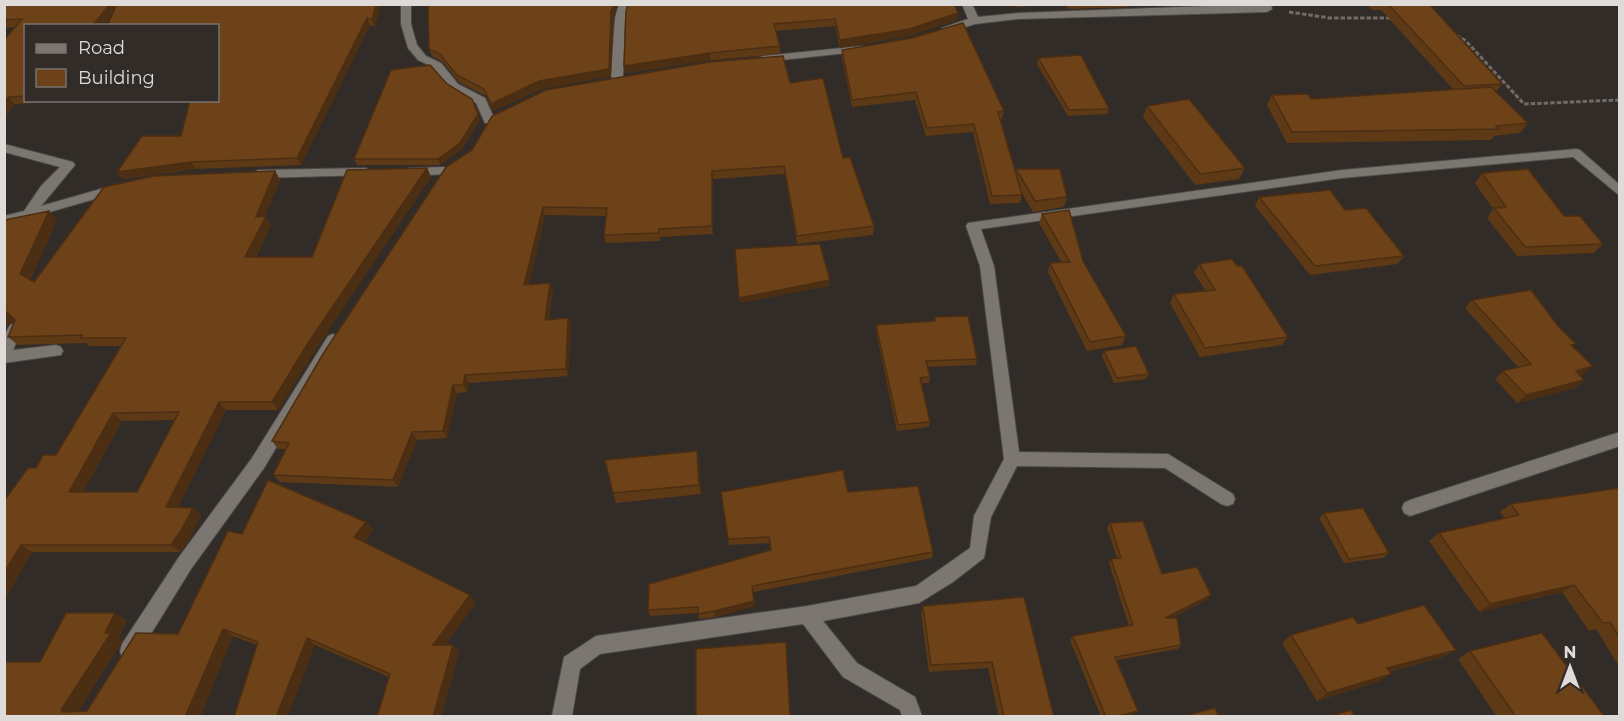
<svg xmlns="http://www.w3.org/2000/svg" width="1624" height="721" font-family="Montserrat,sans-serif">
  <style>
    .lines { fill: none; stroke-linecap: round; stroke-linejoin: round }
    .minor-casing { stroke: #4c4845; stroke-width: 2 }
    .path { stroke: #706b67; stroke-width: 3; stroke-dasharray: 4.5 2; stroke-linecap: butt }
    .minor { fill: #7c7671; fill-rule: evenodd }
    .wall { fill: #5e3916; fill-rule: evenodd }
    .shaded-wall { fill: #4c2e12 }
    .building { fill: #6d4219; stroke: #4c2e12; stroke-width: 1.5; fill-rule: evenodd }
  </style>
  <rect width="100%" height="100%" fill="#322c28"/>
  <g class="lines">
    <defs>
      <path id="minor" d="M401,4H411V24L417,45L426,56L441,63L458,84L485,98L495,120L493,123H485L476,103L450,88L433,67L418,60L408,48L401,24Z
        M619,4H629L625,18L623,76L626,81L620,84L616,83L611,76L615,18Z
        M962,4H972L978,17L1019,13L1261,4H1271L1272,9L1267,12L1019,19L975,24L950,32H942V28L968,19Z
        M862,46L866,47V51L763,62L757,59L763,56Z
        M4,144L73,162L75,165L41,206L118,184L124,188L123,191L4,225V216L24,211L41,186L60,167L4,152Z
        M1576,149L1580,150L1620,185V196L1573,157L1342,178L981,229L994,266L1019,452L1168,454L1233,494L1235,499L1233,504L1227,506L1221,504L1165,468L1017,466L991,517L984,558L953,582L919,603L823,621L857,663L915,697L922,716H902L900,710L843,677L803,624L600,654L580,669L572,716H552L564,657L596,636L807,606L916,586L970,548L974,516L1004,459L980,266L966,226L968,223L1342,170Z
        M444,167L450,171L448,174L408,176L402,172L408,168Z
        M366,168L372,172L370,175L258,178L252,174L258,170Z
        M15,323L20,325L22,329L13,350L56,345L61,347L63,351L61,355L4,363V336L10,325Z
        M333,334L338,336L340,340L264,468L191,569L136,658L129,660L122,658L120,651L122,644L179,557L252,458L328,336Z
        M1620,432V446L1410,516L1404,513L1402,508L1404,503L1410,500Z"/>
    </defs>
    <use href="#minor" class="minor-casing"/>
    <path class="path" d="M1289,12L1330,18H1392
      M1456,35L1466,41L1524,104L1620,100"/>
    <use href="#minor" class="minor"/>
  </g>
  <path class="wall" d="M4,4H381L375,27L370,25L301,165L196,169L122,179L117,172L181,136L218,26L112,15L26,26V100H38L35,103L15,104L4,118L15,27L4,28Z
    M628,4L957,20L908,36L840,48L835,26L776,31L780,46V54L711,60L625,73L624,66Z
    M1016,4H1059L1017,7Z
    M1066,4H1129V7L1068,9Z
    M1368,4H1431L1430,6L1502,84L1496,92L1528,123L1520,133L1494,136L1491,140L1287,143L1267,105L1272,95L1311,99L1454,90L1381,10H1372Z
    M613,18L611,76L541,89L493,111L486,96L459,82L443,62L432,56L429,49Z
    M842,50L1004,111L1002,119H1000L1016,172V169L1067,197L1064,207L1033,212L1022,193V195L1020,203L990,204L973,132L926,136L915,100L852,107L842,58Z
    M1038,58L1109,109L1107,114L1068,116L1037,64Z
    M790,83L874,226L873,235L797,244L785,174L713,179V234L660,237V241L606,243L604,235L606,216L545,215L529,285L550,283L553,291L549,320L571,326L568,376L469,383L467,392L457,393L447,438L417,440L398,487L280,482L273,475L286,449H278L272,441L446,167Z
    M447,84L480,120L462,149L440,165H357L354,159Z
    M1147,106L1245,168L1239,179L1195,185L1143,117Z
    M427,168L431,177L314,352L278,410H226L178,507L193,508L201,515L189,540L180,552H32L6,597H4V501L36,468L56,455L121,346H89L86,343L18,345L8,337L14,321L9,323L57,220L30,280L34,282L275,171L280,180L265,216L271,225L256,257H312ZM175,420L137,492H83L122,421Z
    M1482,173L1564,216L1603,244L1594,253L1517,256L1487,218L1493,209L1475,183Z
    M1259,197L1345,210L1404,256L1398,264L1310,275L1255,206Z
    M1042,214L1083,261L1126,336L1122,345L1087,351L1048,272L1050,263H1062L1039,223Z
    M1199,264L1288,337L1282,345L1200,357L1170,303L1174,294L1206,291L1194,273Z
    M1472,300L1573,346L1584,374L1580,376L1584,380L1575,388L1517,403L1495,379L1503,371L1518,367L1465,308Z
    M935,317L977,359L976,365L928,367L930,377L929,383H921L930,422L929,427L897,431L876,331V325L934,321Z
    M1104,351L1149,374L1146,379L1114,383L1102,356Z
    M697,451L699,461L701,494L616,503L613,493Z
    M1620,488V668L1596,629L1589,631L1562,592L1479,612L1429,541L1439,533L1505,519L1500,512L1511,504Z
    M721,492H848L933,552L932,558L753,592L755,606L715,617L699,619L698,613L650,616L648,610L771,550L770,543L729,545Z
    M1324,513L1389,553L1383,558L1344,563L1319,518Z
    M366,522L373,530L364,542L470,595L476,603L445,645H453L459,652L441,717H377L389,677L315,645H257L233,636L200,717H4L40,662L127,620L118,638L123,640L78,711H87L178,634L242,534Z
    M1110,523L1162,574L1208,599L1171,618L1181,645L1178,649L1117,660L1135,714L1126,717H1101L1070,640L1073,636L1129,626L1109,563L1111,559L1117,558L1107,528Z
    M1024,597L1054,717H999L988,668L929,672L921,613L923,606Z
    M1291,635L1456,650L1443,657L1389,672L1391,674L1380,681L1317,701L1282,643Z
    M1470,651L1605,717H1497L1458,659Z"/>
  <path class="shaded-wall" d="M110,4H121L103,26H92Z
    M376,4H381L375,27L372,20Z
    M614,4H618L613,18L611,76L541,89L493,111L491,104L611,11Z
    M958,13L957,20L908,36L840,48V40Z
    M367,18L370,25L301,165L297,158Z
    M710,53L711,60L625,73L624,66Z
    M9,97L15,104L4,118V102Z
    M478,114L480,120L462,149L440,165L438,159Z
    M191,162L196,169L122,179L117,172Z
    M427,168L431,177L314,352L278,410L272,402L308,343Z
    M275,171L280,180L263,221L266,216L271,225L251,266L245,257L256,217Z
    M712,171L713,179V234L712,226Z
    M543,207L545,215L527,293L524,285Z
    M49,211L57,220L29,283L20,274Z
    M830,280V286L740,303L739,298Z
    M550,283L553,291L548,328L545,320Z
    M7,312L16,321L9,323L4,331V313Z
    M568,318L571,326L568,376L566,369Z
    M1593,366L1584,374L1567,379L1576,371Z
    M465,375L469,383L467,392L463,385Z
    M1584,380L1575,388L1517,403L1526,395Z
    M453,385L457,393L447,438L443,431Z
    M219,402L226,410L175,514L166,507Z
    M113,413L122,421L79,499L69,492Z
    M412,432L417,440L398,487L393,480Z
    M697,451L699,461L701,494L699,485Z
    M193,508L201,515L189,540L180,552L171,545Z
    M366,522L373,530L362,546L354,537Z
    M21,545L32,552L6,597L4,596V573Z
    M1574,585L1562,592L1479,612L1490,604Z
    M470,595L476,603L440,652L433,645Z
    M1211,595L1208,599L1162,622L1165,618Z
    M754,601L755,606L715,617L714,611Z
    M115,613L127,620L118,638L123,640L75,717L63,712L61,710L105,633Z
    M223,629L233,636L200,717H185Z
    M307,638L315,645L288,717H276Z
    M453,645L459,652L441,717H433Z
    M1456,650L1443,657L1376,675L1387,668Z
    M1391,674L1380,681L1317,701L1327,693Z
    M1138,711L1135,714L1126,717H1114Z"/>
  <path class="building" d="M4,4H110L92,26H26V96L9,97L4,102V40L22,19L4,20Z
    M117,4H376L372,20L367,18L297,158L191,162L117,172L142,136H181L190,100H218V26H107Z
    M428,4H614L611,11L609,69L539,81L491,104L484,89L457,75L440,54L429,49Z
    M628,4H954L958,13L909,29L840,40L835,19L774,24L780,46L710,53L624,66L626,11Z
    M1388,4H1429L1502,84L1464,86Z
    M963,23L1004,111L998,112L1022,195L992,196L974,124L927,128L916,92L852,100L842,50L912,38Z
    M1081,55L1109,109L1069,110L1038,58Z
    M783,56L790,83L823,78L843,158L850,157L874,226L797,236L784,166L712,171V226L659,229L658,233L604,235L607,208L543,207L524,285L550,283L545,320L568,318L566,369L465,375L463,385H453L443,431L412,432L393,480L273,475L289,443L272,441L323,354L446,167L472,150L492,116L546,90L710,62Z
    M430,65L447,84L472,99L478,114L460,143L438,159H354L391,70Z
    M1491,87L1528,123L1496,126L1499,129L1292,132L1272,95L1308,94L1311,99Z
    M1189,99L1245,168L1200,174L1147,106Z
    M427,168L308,343L272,402H219L166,507L193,508L180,532L171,545H21L4,573V501L28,468H36L43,455H56L126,338H80L82,335L8,337L15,320L7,312L4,313V220L49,211L20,274L34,282L104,187L154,176L275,171L256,217L266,216L245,257H312L347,170ZM179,412L137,492H69L113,413Z
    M1016,169H1060L1067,197L1035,201Z
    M1528,169L1564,216H1580L1603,244L1525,247L1494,208L1506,207L1482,173Z
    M1330,190L1345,210L1366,208L1404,256L1315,266L1259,197Z
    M1069,210L1083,261L1126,336L1090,342L1050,263L1070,262L1042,214Z
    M820,244L830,280L739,298L735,249Z
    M1232,259L1237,266H1242L1288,337L1205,348L1174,294L1215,290L1199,264Z
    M1531,290L1558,326L1576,344L1571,345L1593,366L1576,371L1584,380L1526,395L1503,371L1531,364L1472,300Z
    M968,316L977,359L926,361L930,377L920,378L930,422L898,425L876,325L935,321V317Z
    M1136,346L1149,374L1117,378L1104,351Z
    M697,451L699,485L613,493L605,460Z
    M843,470L848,492L918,486L933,552L752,586L754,601L714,611L698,614V607L648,610L649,584L771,550L769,537L728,539L721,492Z
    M268,480L366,522L354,537L470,595L433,645H453L433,717H377L390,674L307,638L276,717H234L258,642L223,629L185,717H4V662H40L66,613H115L105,633H111L61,710L63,712L87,711L136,633L178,634L228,531L242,534Z
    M1620,488V638L1610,622L1603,623L1574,585L1490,604L1439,533L1519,515L1511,504Z
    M1363,508L1389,553L1349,559L1324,513Z
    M1143,521L1162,574L1197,567L1211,595L1165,618H1177L1181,645L1115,657L1138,711L1114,717H1106L1073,636L1133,625L1111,559L1121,558L1110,523Z
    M1024,597L1054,717H1004L992,662L931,665L923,606Z
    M1424,605L1456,650L1387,668L1391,674L1327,693L1291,635L1353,617L1358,624Z
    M1542,633L1605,717H1516L1470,651Z
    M786,642L790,717H696V649Z
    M1215,708L1219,717H1181Z
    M1351,710L1355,717H1328Z"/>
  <rect width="1624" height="721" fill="none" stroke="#dfdbd9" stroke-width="12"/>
  <rect x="24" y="24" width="195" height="78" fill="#322c28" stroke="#77726f" stroke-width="1.5"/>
  <rect x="36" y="44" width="30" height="9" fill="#7c7671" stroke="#77726f" stroke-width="1.5"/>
  <text x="78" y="54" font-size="18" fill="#dfdbd9">Road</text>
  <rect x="36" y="69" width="30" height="18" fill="#6d4219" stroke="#77726f" stroke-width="1.5"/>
  <text x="78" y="84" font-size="18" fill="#dfdbd9">Building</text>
  <g transform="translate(1570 667)" stroke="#322c28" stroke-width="4.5" paint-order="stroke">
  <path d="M0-4.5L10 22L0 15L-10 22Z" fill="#dfdbd9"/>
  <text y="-9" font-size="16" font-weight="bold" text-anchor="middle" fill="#dfdbd9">N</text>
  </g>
</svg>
